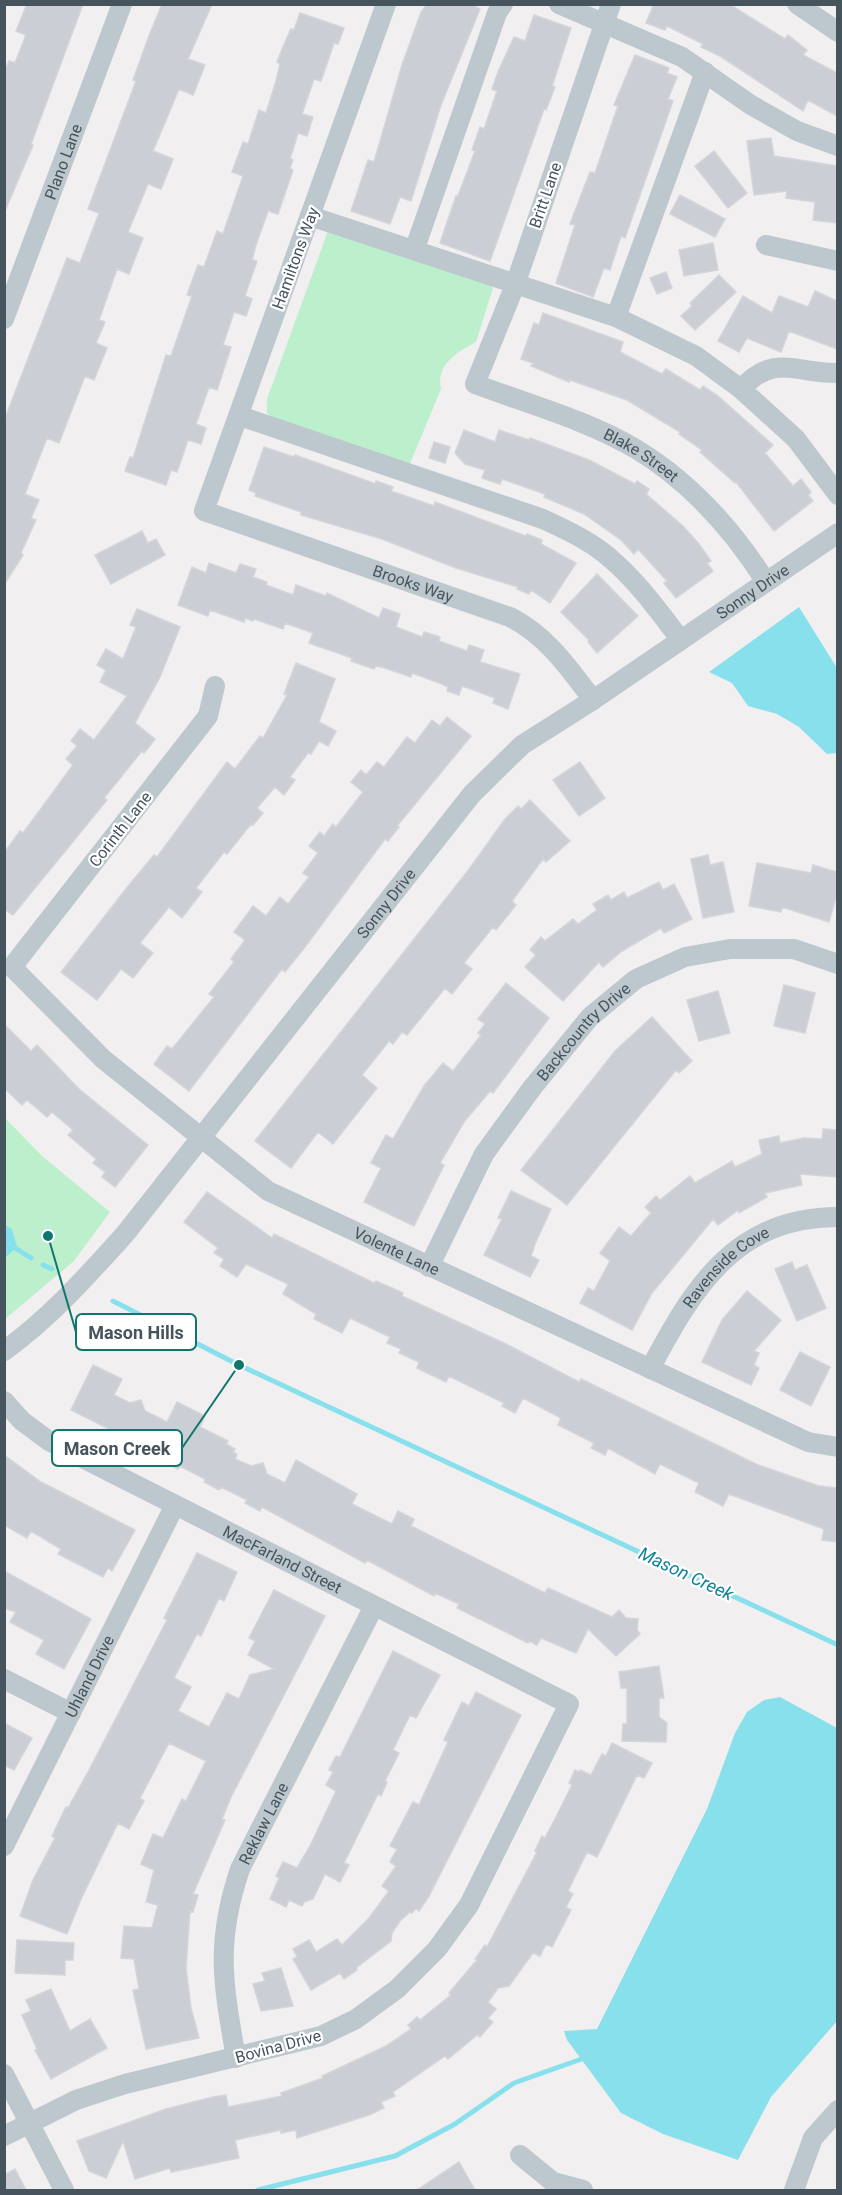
<svg xmlns="http://www.w3.org/2000/svg" width="842" height="2195" font-family="Roboto,sans-serif">
  <style>
    .green { fill: #bcf0cc }
    .water { fill: #89e0ed }
    .lines { fill: none; stroke-linecap: round; stroke-linejoin: round }
    .stream { stroke: #89e0ed; stroke-width: 5 }
    .building { fill: #cbced4; stroke: #d3d5da; stroke-width: 1.5 }
    .minor { stroke: #bcc7ce; stroke-width: 20 }
    .labels { text-anchor: middle; stroke-width: 4.5; stroke-linejoin: round; paint-order: stroke }
    .street-label { font-size: 16px; fill: #46545d; stroke: #fff }
    .water-label { font-size: 18px; font-style: italic; fill: #0b8295; stroke: #fff }
    .leader { fill: none; stroke: #0f766e; stroke-width: 2 }
    .callout-dot { fill: #0f766e; stroke: #fff; stroke-width: 2 }
    .callout { fill: #fff; stroke: #0f766e; stroke-width: 2 }
    .callout-label { font-size: 18px; text-anchor: middle; font-weight: bold; fill: #46545d }
  </style>
  <rect width="100%" height="100%" fill="#f1efef"/>
  <path class="green" d="M328,231L486,280L493,288L476,342C456,353 436,364 441,389L409,466L275,420L267,413V399Z
    M4,1117L42,1156L110,1212L74,1261L5,1319Z"/>
  <path class="water" d="M799,607L837,668V753L827,754L799,727L777,714L748,706L732,683L709,672Z
    M4,1224L12,1229L17,1247L5,1258Z
    M780,1697L837,1728V2021L771,2097L738,2160L663,2134L621,2113L567,2040L564,2031L597,2029L707,1809L735,1733L747,1712L764,1700Z"/>
  <g class="lines">
    <path class="stream" d="M4,1241L31,1258
      M43,1265L52,1269
      M113,1301L239,1365L838,1645
      M258,2190L395,2156L455,2124L514,2083L587,2057"/>
  </g>
  <path class="building" d="M27,4H83L31,144L33,145L5,211L4,73L9,61L15,63L26,35L16,31Z
    M162,4H212L188,59L205,65L193,95L179,89L153,151L173,159L161,189L148,184L128,232L143,238L129,274L117,269L99,320L105,322L96,343L107,348L94,380L85,376L59,443L47,438L25,494L39,500L31,518L36,520L21,553L23,555L4,585V421L67,258L80,263L99,213L88,209L136,81L133,80L149,36Z
    M427,4H471L480,9L441,105L411,201L400,197L390,224L351,211L368,160L374,162L402,65L421,12Z
    M654,4H729L785,39L788,35L807,50L803,55L837,73V116L808,100L803,111L720,56L701,47L703,44L667,26L665,30L646,23Z
    M300,13L344,28L338,44L334,43L321,81L314,79L302,114L313,117L307,136L298,133L290,159L293,160L290,168L293,170L278,214L268,211L256,245L252,260L257,261L245,296L252,299L246,316L234,312L223,345L231,347L222,375L217,390L209,387L196,424L206,428L201,444L188,440L177,472L171,470L166,485L125,471L130,457L133,458L166,355L171,356L192,296L187,295L198,265L204,267L217,231L223,234L243,176L232,172L243,142L248,144L259,110L266,113L276,81L280,64L277,62L282,49L291,29L294,30Z
    M534,15L571,28L552,86L555,87L546,110L544,109L490,261L440,243L456,196H458L475,151L472,150L480,127L484,129L497,91L492,89L498,72L514,37L525,41Z
    M635,55L669,68L667,73L677,77L668,99L673,101L625,238L621,236L610,270L604,268L593,297L556,283L575,225L570,224L590,172L595,173L618,106L614,105Z
    M771,138L774,156L837,166V223L813,220L815,202L786,198L787,191L754,195L747,141Z
    M714,151L747,193L728,208L695,166Z
    M680,195L725,219L715,237L670,214Z
    M713,243L718,270L684,276L679,250Z
    M666,272L672,288L657,294L650,278Z
    M719,275L736,292L695,330L681,316L692,306L690,303Z
    M815,291L837,301V349L789,331L781,352L747,338L739,352L718,341L743,296L772,313L779,296L808,307Z
    M543,313L623,342L620,352L662,374L666,369L700,390L703,386L718,396L773,445L765,453L793,486L801,479L811,492L808,495L813,501L774,531L736,482L735,483L700,452L702,450L679,434L680,432L627,400L570,380L569,382L531,366L533,363L521,359L534,323L539,325Z
    M464,430L495,442L499,430L529,440L530,438L589,460L635,484L637,481L649,489L646,494L683,526L699,544L711,561L707,563L713,571L676,598L664,583L667,581L638,549L634,554L621,540L584,514L544,497L545,494L502,479L500,484L482,478L485,470L465,464L455,453Z
    M434,442L450,447L445,463L429,458Z
    M264,447L294,457L295,455L376,484V481L393,487L391,491L434,506L435,502L526,536L527,534L542,540L541,544L576,563L550,603L531,590L529,594L517,589L518,587L456,568L382,539L301,515V512L255,496L256,493L249,490Z
    M142,531L148,543L156,539L165,555L111,584L95,555Z
    M209,563L236,573L240,564L256,569L253,577L267,582L266,585L293,595L296,585L326,596L327,593L379,618L383,608L400,614L396,627L422,637L424,632L440,637L439,641L467,651L469,645L484,650L480,662L520,674L508,709L493,703L495,698L471,689L462,686L459,695L447,691L448,687L442,684L412,673L411,677L382,667L376,666L374,669L351,661L352,658L309,643L313,633L285,623L283,629L254,619L253,621L245,618L244,622L210,610L208,616L178,605L192,567L206,573Z
    M597,574L638,616L597,653L588,642L589,640L561,612Z
    M137,609L180,627L160,677L135,723L155,739L144,753L142,751L104,798L107,800L13,915L4,909V853L20,831L23,833L73,765L66,759L77,746L71,741L80,729L94,740L127,696L100,682L106,670L97,665L106,649L123,659L136,627L130,625Z
    M296,663L335,679L319,722L336,731L328,746L319,741L311,754L308,753L290,777L295,780L284,795L275,787L257,808L263,813L253,825L251,824L227,854L224,852L196,888L202,892L182,918L169,907L140,943L153,953L133,978L121,969L97,1000L61,972L129,885L154,855L157,857L227,762L235,769L260,736L263,738L287,695L284,694Z
    M447,717L471,736L397,826L399,827L388,841L385,839L305,947L285,972L282,969L189,1091L154,1064L167,1046L172,1049L214,997L209,994L234,962L231,959L245,940L234,932L253,906L266,916L280,897L288,904L309,877L303,873L318,853L309,846L320,832L324,836L333,824L336,827L363,792L351,782L361,770L366,775L377,762L384,767L407,737L415,743L432,720L440,726Z
    M580,762L605,798L579,816L553,780Z
    M530,800L570,841L546,862L543,859L512,901L516,905L496,930L493,927L464,963L472,969L452,994L445,988L407,1035L402,1032L393,1044L389,1041L362,1075L377,1088L333,1144L318,1132L291,1168L255,1141L470,868L505,819L518,806L521,809Z
    M708,855L710,865L723,862L734,912L703,918L691,859Z
    M757,863L811,873L813,865L837,872V894L829,922L782,907L781,912L749,906Z
    M659,882L663,890L674,884L692,919L664,933L661,928L622,951L603,967L599,962L563,1001L525,967L536,955L530,950L541,937L545,941L573,919L578,924L597,910L593,904L608,895L611,900L624,892L627,898Z
    M506,983L549,1018L493,1093L490,1091L464,1122L440,1163L444,1165L414,1226L364,1202L381,1168L371,1163L386,1135L393,1139L424,1086L443,1063L453,1071L481,1035L478,1033L485,1024L478,1019Z
    M784,985L815,993L805,1033L774,1026Z
    M718,991L730,1033L699,1041L687,1000Z
    M652,1017L692,1061L679,1073L676,1070L567,1205L521,1170L615,1051Z
    M4,1024L31,1051L37,1045L79,1089L148,1145L115,1187L102,1177L105,1172L93,1163L96,1159L68,1135L73,1130L52,1112L47,1117L27,1100L22,1105L4,1088Z
    M823,1129L837,1130V1177L800,1174L802,1185L765,1193L767,1197L739,1213L738,1210L718,1225L713,1219L652,1293L632,1330L580,1303L588,1288L594,1291L610,1261L600,1253L619,1227L631,1236L651,1213L645,1207L656,1196L660,1200L690,1176L695,1183L732,1161L735,1167L762,1154L759,1140L779,1136L780,1143L804,1138L822,1139Z
    M511,1191L551,1209L535,1244L531,1256L539,1260L530,1277L484,1255L502,1219L498,1218Z
    M207,1192L272,1238L274,1234L374,1283L376,1281L403,1293L402,1296L506,1344L579,1382L581,1379L758,1465L819,1486L837,1488V1542L822,1540L824,1529L729,1494L723,1506L695,1492L699,1483L660,1464L655,1474L608,1448L605,1455L591,1448L594,1443L558,1425L561,1418L523,1398L515,1413L502,1406L504,1403L449,1376L446,1382L417,1368L419,1362L399,1353L401,1349L387,1343L390,1337L350,1318L342,1333L314,1319L316,1314L283,1294L288,1284L246,1264L237,1277L220,1266L224,1259L214,1253L218,1248L184,1222Z
    M792,1262L795,1270L807,1265L826,1308L797,1321L775,1269Z
    M747,1291L781,1320L754,1351L759,1353L754,1365L759,1368L751,1385L702,1362L722,1320Z
    M800,1352L830,1367L811,1406L780,1390Z
    M93,1365L122,1379L114,1395L130,1403L141,1400L145,1411L167,1422L177,1402L205,1416L200,1427L228,1441L226,1444L235,1449L233,1452L237,1454L235,1459L251,1466L263,1463L267,1474L285,1483L296,1460L357,1494L352,1504L392,1524L398,1511L414,1519L411,1526L545,1593L548,1588L612,1617L619,1610L626,1618L638,1619L637,1630L640,1634L616,1656L588,1629L576,1653L541,1638L537,1645L529,1641L528,1643L457,1608L459,1604L435,1593L434,1596L367,1560L365,1563L262,1507L260,1511L245,1503L247,1500L221,1487L219,1490L204,1482L205,1479L180,1466L178,1469L164,1462L166,1458L140,1445L139,1448L123,1440L125,1437L71,1410Z
    M4,1455L41,1482L135,1530L112,1571L108,1568L103,1577L58,1554L61,1549L31,1531L27,1538L4,1525Z
    M197,1553L237,1572L224,1601L219,1598L201,1636L197,1634L174,1678L191,1687L178,1711L209,1727L227,1693L239,1699L250,1675L274,1669L248,1655L255,1641L249,1638L274,1590L325,1616L231,1797L222,1819L225,1820L193,1894L198,1895L193,1912L190,1911L186,1968L191,2008L199,2038L146,2049L133,1990L139,1989L134,1959L121,1958L124,1926L152,1928L158,1905L146,1902L154,1870L141,1864L153,1834L163,1838L182,1799L186,1801L206,1761L169,1743L140,1798L144,1801L129,1829L118,1823L81,1899L67,1934L20,1916L33,1880L55,1838L52,1836L66,1807L68,1808L88,1772L167,1620L164,1618Z
    M4,1571L91,1619L64,1669L36,1654L44,1640L10,1622L16,1612L4,1608Z
    M393,1651L440,1675L416,1718L410,1715L393,1750L399,1753L385,1781L387,1782L381,1796L378,1794L344,1863L349,1865L340,1882L325,1874L313,1899L304,1902L302,1906L289,1900L286,1907L270,1899L279,1878L276,1876L283,1862L297,1868L310,1846L336,1791L326,1785L333,1772L329,1770L336,1756L340,1757Z
    M659,1666L664,1698H659V1717L667,1723L666,1742L622,1741L623,1724H627V1688H621L619,1672Z
    M476,1692L521,1715L429,1896L419,1911L416,1908L412,1913L410,1912L400,1921L392,1933L391,1941L356,1968L357,1970L344,1979L340,1973L311,1990L293,1959L297,1957L293,1949L309,1940L316,1952L337,1939L342,1945L369,1918L389,1891L382,1886L396,1866L390,1862L397,1849L390,1846L413,1802L419,1805L448,1742L444,1740L462,1702L469,1706Z
    M4,1723L32,1738L14,1770L4,1765Z
    M612,1743L652,1763L644,1778L637,1775L597,1857L587,1852L568,1891L573,1894L566,1907L571,1910L552,1947L546,1944L540,1956L533,1953L509,1986L498,1988L488,2002L496,2009L488,2018L493,2022L480,2037L477,2035L448,2059L445,2056L393,2092L395,2096L381,2102L384,2108L369,2115L297,2138L296,2130L281,2133V2130L235,2140L239,2158L171,2172L170,2168L135,2179L123,2141L106,2178L89,2171L77,2141L166,2109L213,2097L226,2095L228,2107L282,2096L281,2093L323,2078L322,2076L386,2046L411,2029L408,2025L417,2017L420,2020L451,1995L449,1993L477,1960L475,1959L485,1945L487,1947L537,1852L535,1851L542,1836L545,1838L556,1817L572,1785L569,1783L575,1770L579,1772L580,1770L591,1775L602,1754L606,1756Z
    M17,1940L74,1943L73,1960H65V1975L15,1973Z
    M281,1968L293,2006L261,2011L253,1984L265,1981L262,1973Z
    M51,1989L70,2031L90,2019L107,2048L51,2079L35,2050L37,2049L22,2015L31,2011L26,2000Z
    M459,2162L475,2190H417Z
    M15,2169L26,2190H4V2175Z"/>
  <g class="lines">
    <g class="minor">
      <path id="s1" d="M386,4L204,511L510,617C547,636 568,667 593,700"/>
      <path d="M559,4L682,57L751,105L797,131L838,146"/>
      <path id="s2" d="M611,4L515,285L475,384C528,404 587,420 636,449C689,481 733,530 766,582"/>
      <path d="M797,4L838,32"/>
      <path d="M310,216L616,317L696,356L741,389L796,439L838,495"/>
      <path d="M766,245L838,261"/>
      <path d="M415,248L497,13L503,4"/>
      <path d="M616,317L705,72"/>
      <path id="s3" d="M4,319L122,4"/>
      <path d="M741,389C775,352 796,374 838,373"/>
      <path d="M240,416L543,519C566,530 591,541 611,559C638,582 659,612 681,640"/>
      <path id="s4" d="M215,686L208,716L12,967L103,1059L268,1191L808,1442L838,1447"/>
      <path id="s5" d="M429,1267L484,1154L532,1088L590,1017L636,979L685,957L730,949H794L838,964"/>
      <path id="s6" d="M4,1351C50,1318 87,1276 125,1234L472,794L522,745L593,700L838,533"/>
      <path id="s7" d="M650,1369C693,1288 735,1217 838,1217"/>
      <path id="s8" d="M4,1401L22,1421L49,1441L569,1704L469,1905L437,1949L397,1989L356,2019L321,2036L125,2084L76,2100L4,2136"/>
      <path d="M4,1679L71,1713"/>
      <path id="s9" d="M4,1846L175,1505"/>
      <path id="s10" d="M236,2058C223,1983 215,1943 240,1869L374,1606"/>
      <path d="M4,2074L64,2190"/>
      <path d="M520,2155L553,2182L583,2190"/>
      <path d="M794,2190L813,2138L838,2110"/>
    </g>
  </g>
  <g class="labels">
    <g class="street-label">
      <text dy="6" stroke="none"><textPath href="#s3" startOffset="168">Plano Lane</textPath></text>
      <text transform="translate(545 195) rotate(-71)" y="6">Britt Lane</text>
      <text transform="translate(295 258) rotate(-70)" y="6">Hamiltons Way</text>
      <text dy="6" stroke="none"><textPath href="#s2" startOffset="585">Blake Street</textPath></text>
      <text dy="6" stroke="none"><textPath href="#s1" startOffset="760">Brooks Way</textPath></text>
      <text dy="6" stroke="none"><textPath href="#s6" startOffset="1076">Sonny Drive</textPath></text>
      <text transform="translate(120 829) rotate(-52)" y="6">Corinth Lane</text>
      <text dy="6" stroke="none"><textPath href="#s6" startOffset="590">Sonny Drive</textPath></text>
      <text dy="6" stroke="none"><textPath href="#s5" startOffset="284">Backcountry Drive</textPath></text>
      <text dy="6" stroke="none"><textPath href="#s4" startOffset="832">Volente Lane</textPath></text>
      <text dy="6" stroke="none"><textPath href="#s7" startOffset="129">Ravenside Cove</textPath></text>
      <text dy="6" stroke="none"><textPath href="#s8" startOffset="322">MacFarland Street</textPath></text>
      <text dy="6" stroke="none"><textPath href="#s9" startOffset="190">Uhland Drive</textPath></text>
      <text dy="6" stroke="none"><textPath href="#s10" startOffset="243">Reklaw Lane</textPath></text>
      <text transform="translate(278 2046) rotate(-15)" y="6">Bovina Drive</text>
    </g>
    <g class="water-label">
      <text transform="translate(686 1574) rotate(25)" y="6">Mason Creek</text>
    </g>
  </g>
  <path class="leader" d="M48 1236L76 1332M239 1365L182 1448"/>
  <g class="callout-dot">
    <circle cx="48" cy="1236" r="6"/>
    <circle cx="239" cy="1365" r="6"/>
  </g>
  <g class="callout">
    <rect x="76" y="1314" width="120" height="36" rx="6"/>
    <rect x="52" y="1430" width="130" height="36" rx="6"/>
  </g>
  <g class="callout-label">
    <text x="136" y="1339">Mason Hills</text>
    <text x="117" y="1455">Mason Creek</text>
  </g>
  <rect width="842" height="2195" fill="none" stroke="#46545d" stroke-width="12"/>
</svg>
